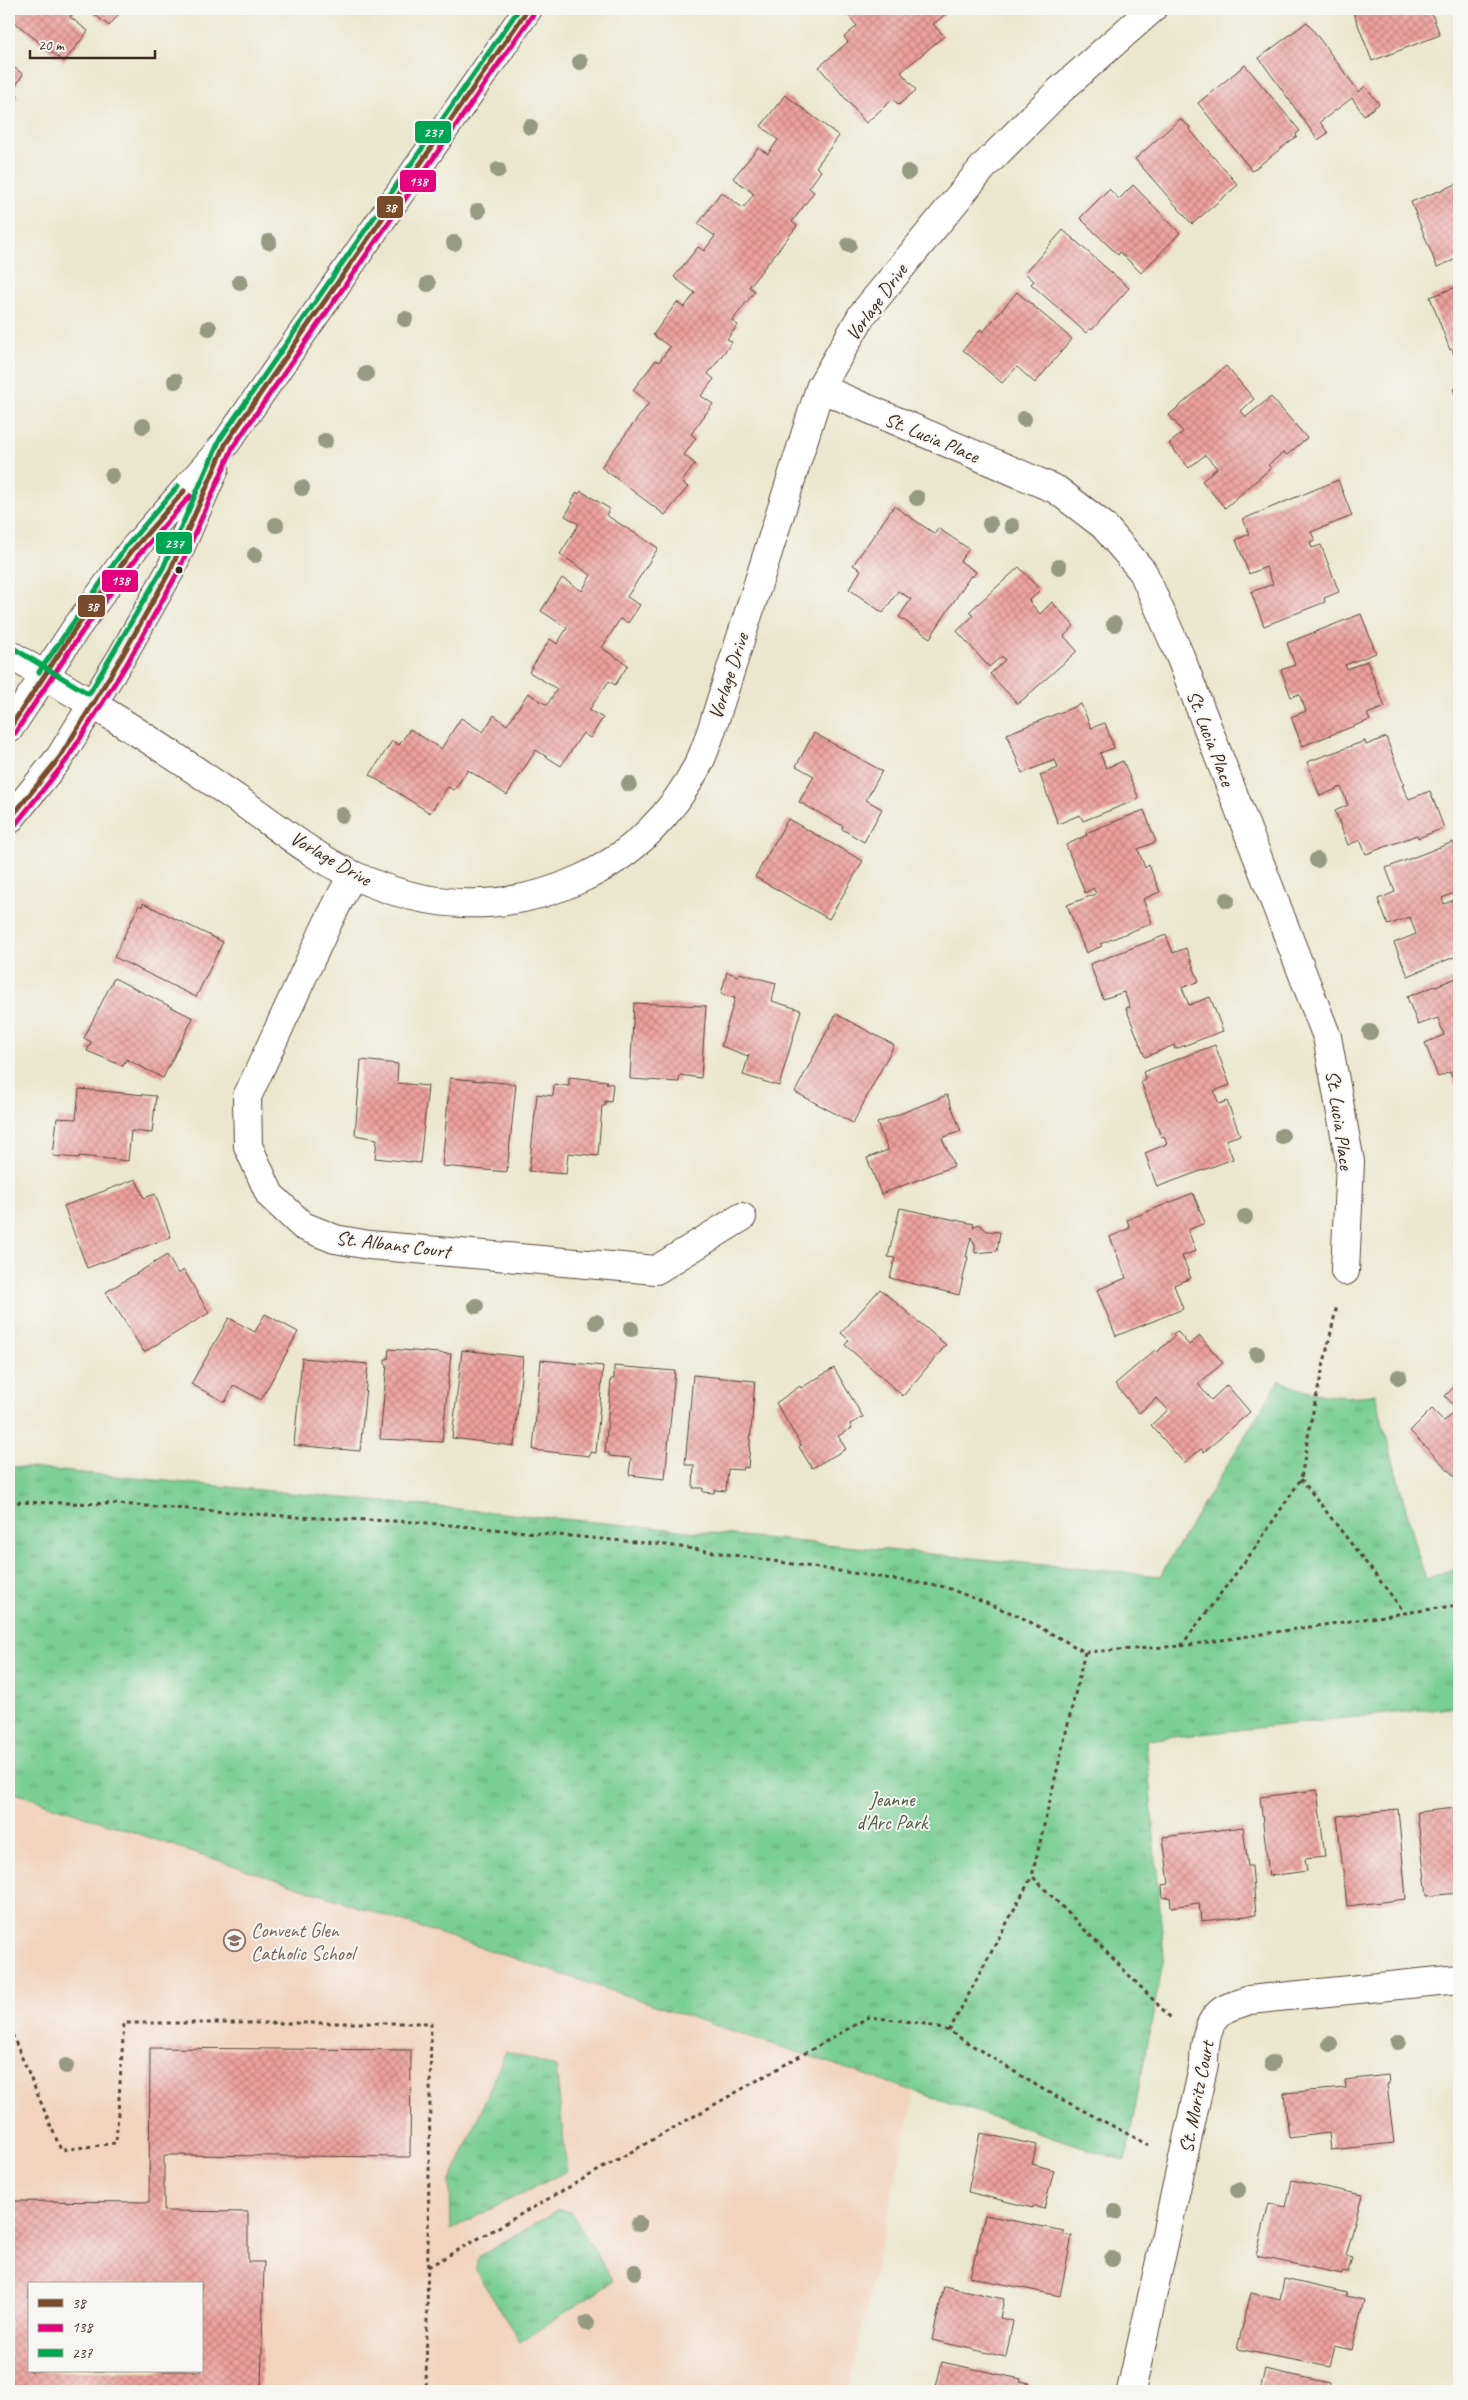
<svg xmlns="http://www.w3.org/2000/svg" width="1468" height="2400" font-family="Caveat,sans-serif">
  <style>
    .built { fill: #f2d4be; fill-rule: evenodd }
    .park { fill: url(#park-tufts); stroke: #5a7c58 }
    .building { fill: url(#building-cross-hatch); fill-rule: evenodd }
    .lines { fill: none; stroke-linecap: round; stroke-linejoin: round }
    .minor-casing { stroke: #554638; stroke-width: 30 }
    .tertiary-casing { stroke: #554638; stroke-width: 30 }
    .secondary-casing { stroke: #554638; stroke-width: 30 }
    .path { stroke: #554638; stroke-width: 3; stroke-dasharray: 4 4; stroke-linecap: butt }
    .minor { stroke: #fff; stroke-width: 28 }
    .tertiary { stroke: #fff; stroke-width: 28 }
    .secondary { stroke: #fff; stroke-width: 28 }
    .bus-1-casing { stroke: #f6f6f2; stroke-width: 9 }
    .bus-2-casing { stroke: #f6f6f2; stroke-width: 9 }
    .bus-3-casing { stroke: #f6f6f2; stroke-width: 9 }
    .bus-1 { stroke: #7a4b2a; stroke-width: 5 }
    .bus-2 { stroke: #e5007d; stroke-width: 5 }
    .bus-3 { stroke: #00a651; stroke-width: 5 }
    .tree { fill: #959a80 }
    .bus-dot { fill: #3b2a1e; stroke: #f6f6f2; stroke-width: 2 }
    .labels { text-anchor: middle; stroke-width: 4; stroke-linejoin: round; paint-order: stroke }
    .street-label { font-size: 20px; fill: #3b2a1e; stroke: #f6f6f2 }
    .park-label { font-size: 20px; fill: #4e5b41; stroke: #f6f6f2 }
    .education-label { font-size: 20px; fill: #785e54; stroke: #f6f6f2; text-anchor: start }
    .line-badge { stroke: #f6f6f2; stroke-width: 2 }
    .badge-label { font-size: 14px; text-anchor: middle; font-weight: bold; fill: #fff }
  </style>
  <defs>
    <pattern id="park-tufts" width="24" height="20" patternUnits="userSpaceOnUse" patternTransform="scale(1.25)"><rect width="24" height="20" fill="#79ce93"/><path d="M3 7l-1-3M5 7V3M7 7l1-3M15 17l-1-3M17 17v-4M19 17l1-3" fill="none" stroke="#64a777"/></pattern>
    <pattern id="building-cross-hatch" width="8" height="8" patternUnits="userSpaceOnUse" patternTransform="scale(1.25)"><rect width="8" height="8" fill="#eda09c"/><path d="M0 0l8 8M0 8l8-8" fill="none" stroke="#c1837f"/></pattern>
  </defs>
  <rect width="100%" height="100%" fill="#f6f6f2"/>
  <filter id="ink" filterUnits="userSpaceOnUse"><feTurbulence type="fractalNoise" baseFrequency=".02" numOctaves="2"/><feDisplacementMap in="SourceGraphic" scale="10" xChannelSelector="R" yChannelSelector="G"/><feConvolveMatrix kernelMatrix="1 2 1 2 8 2 1 2 1" color-interpolation-filters="sRGB"/></filter>
  <filter id="wash" filterUnits="userSpaceOnUse"><feTurbulence type="fractalNoise" baseFrequency=".0096" numOctaves="4" result="noise"/><feDisplacementMap in="SourceGraphic" scale="20" xChannelSelector="R" yChannelSelector="G"/><feGaussianBlur stdDeviation="1.12" result="paint"/><feColorMatrix in="noise" values="0 0 0 0 0 0 0 0 0 0 0 0 0 0 0 0 0 1.4 0 .05"/><feComposite in="paint" operator="in"/></filter>
  <g filter="url(#wash)">
    <rect width="100%" height="100%" fill="#ebe7ce"/>
    <path class="built" d="M9,1791L915,2091L848,2391H9ZM29,2284H201V2371H29Z"/>
    <path class="park" d="M1279,1380C1311,1396 1340,1400 1375,1394L1425,1579L1459,1567V1706L1146,1740L1164,1957L1125,2161L9,1791V1466L1160,1576Z
      M506,2051L556,2067L567,2171L451,2229L450,2183Z
      M558,2210L571,2212L613,2281L520,2342L475,2270L480,2256Z"/>
    <g id="blocks">
      <path class="building" d="M9,9H77L70,17L88,31L64,62L9,18Z
        M88,9H123L109,26Z
        M853,9H952L933,24L944,36L901,72L916,90L899,105L893,99L866,123L819,67L848,42L844,37L857,26L847,14Z
        M1352,9H1430L1440,35L1372,61Z
        M1307,22L1359,92L1365,86L1379,104L1364,115L1352,98L1320,122L1328,133L1318,140L1259,58Z
        M9,64L23,74L12,92L18,96L9,109Z
        M1245,65L1300,131L1296,134L1297,136L1252,171L1198,103Z
        M785,95L839,136L816,167L821,171L809,188L814,192L792,222L797,226L749,287L755,291L732,321L738,325L727,339L732,342L708,374L714,379L701,396L713,404L691,434L696,438L684,455L695,464L682,482L688,487L665,515L601,467L649,403L633,390L656,360L659,362L670,347L653,335L677,302L684,308L695,293L674,277L698,247L704,251L715,236L698,224L721,192L743,208L754,194L733,178L758,148L768,154L778,140L761,126Z
        M1180,119L1190,127L1189,129L1238,185L1192,224L1135,159Z
        M1459,183V258L1437,267L1411,202Z
        M1133,185L1180,233L1141,273L1120,252L1118,255L1080,218L1109,189L1119,199Z
        M1063,230L1129,288L1092,330L1090,328L1086,333L1031,284L1034,281L1025,273Z
        M1459,286V353L1454,355L1452,349L1450,350L1430,297Z
        M1017,292L1072,339L1035,383L1017,367L1002,383L963,350L981,329L983,332Z
        M1226,366L1254,399L1241,411L1246,417L1271,397L1307,438L1287,455L1284,452L1268,465L1271,468L1225,508L1202,481L1217,468L1205,455L1189,468L1169,444L1183,432L1169,415Z
        M1459,387V404L1453,389Z
        M1338,480L1352,516L1311,532L1315,540L1310,542L1312,548L1321,545L1339,592L1324,598L1325,602L1264,626L1251,592L1273,584L1266,567L1249,574L1236,540L1249,534L1243,519Z
        M581,491L610,509L606,515L658,548L627,597L640,605L628,623L620,619L602,648L628,665L615,685L609,681L589,710L603,718L590,738L583,733L561,766L536,750L507,795L468,770L454,790L448,787L430,813L370,775L392,741L399,745L410,729L441,749L461,718L483,732L494,715L507,725L528,693L547,705L557,689L529,672L550,639L557,644L567,628L541,611L562,578L582,591L591,575L560,554L579,524L565,516L573,503L571,502L577,492L579,494Z
        M894,506L935,534L938,528L969,549L960,561L976,572L973,577L971,575L930,638L899,617L911,599L898,591L883,613L849,589L861,570L853,565Z
        M1019,567L1040,590L1029,601L1040,614L1052,602L1074,626L1064,636L1077,651L1018,704L990,674L1005,660L1002,656L989,667L957,631L973,616L969,612Z
        M1361,614L1376,653L1345,665L1347,669L1367,661L1385,707L1367,714L1370,720L1302,746L1291,717L1306,711L1299,694L1291,697L1281,670L1295,665L1287,643Z
        M1081,704L1091,728L1105,723L1114,748L1100,753L1106,768L1123,761L1139,799L1083,821L1080,815L1058,824L1040,775L1058,768L1055,760L1022,773L1007,734Z
        M814,733L882,771L866,800L882,809L864,842L842,829L843,826L799,802L814,776L796,766Z
        M1386,737L1404,785H1402L1405,792L1409,799L1430,791L1444,828L1418,838L1417,835L1366,854L1360,840L1348,845L1335,811L1348,805L1341,787L1320,796L1307,762L1365,741L1366,745Z
        M1144,810L1156,842L1138,849L1145,868L1149,865L1160,892L1143,899L1152,923L1100,944L1102,946L1086,953L1067,905L1096,894L1093,888L1085,893L1066,845L1087,835L1086,833Z
        M788,819L863,861L829,919L755,877Z
        M1453,842L1459,857V891L1442,898L1444,904L1459,898V955L1408,976L1394,943L1416,934L1410,917L1388,925L1378,899L1395,892L1386,868Z
        M143,903L223,942L196,997L114,957L139,905L142,907Z
        M1166,935L1173,953L1186,948L1199,981L1182,988L1189,1005L1210,997L1223,1031L1175,1049L1174,1045L1145,1057L1126,1008L1130,1007L1124,992L1103,999L1090,964Z
        M727,972L738,976L739,973L776,983L772,1001L801,1010L779,1086L743,1075L749,1054L748,1056L721,1046L735,998L721,994Z
        M1459,977V1088L1457,1089L1450,1072L1438,1077L1425,1043L1444,1035L1438,1018L1418,1025L1407,997Z
        M114,978L193,1018L163,1078L126,1059L123,1066L87,1051L91,1042L84,1038Z
        M634,1003L706,1006L701,1078L680,1075L679,1082L630,1079Z
        M836,1014L894,1045L853,1123L795,1092Z
        M1215,1045L1230,1085L1214,1091L1219,1104L1227,1101L1240,1135L1226,1140L1233,1159L1157,1187L1145,1153L1167,1144L1164,1136L1161,1137L1141,1082L1146,1080L1143,1072Z
        M361,1060L398,1064L397,1083L428,1086L420,1163L375,1158L377,1139L355,1135Z
        M569,1077L607,1081L606,1083L613,1084L611,1102L605,1101V1106H602L598,1156L568,1153L566,1174L529,1171L537,1094L553,1096L554,1084L569,1086Z
        M450,1078L516,1084L507,1172L442,1166Z
        M79,1089L156,1096L152,1133L131,1131L128,1161L79,1156V1158L53,1156L57,1118L76,1119Z
        M947,1095L961,1131L942,1138L954,1166L881,1194L867,1158L888,1150L877,1123Z
        M136,1179L144,1198L155,1194L171,1237L87,1268L64,1206Z
        M1193,1193L1205,1223L1188,1230L1196,1251L1182,1256L1191,1278L1174,1285L1183,1309L1116,1336L1097,1290L1126,1278L1110,1237L1130,1228L1127,1220Z
        M900,1208L974,1224L973,1227L979,1224L987,1231L1000,1232L997,1251L975,1253V1245L971,1237L966,1257H968L959,1295L890,1278L895,1258L888,1257Z
        M167,1255L178,1274L184,1270L209,1313L144,1352L106,1292Z
        M880,1289L946,1345L903,1396L845,1345L849,1340L841,1333Z
        M265,1314L298,1332L261,1400L234,1385L225,1402L191,1384L229,1318L255,1332Z
        M1177,1331L1189,1345L1200,1336L1223,1363L1198,1384L1211,1400L1227,1385L1250,1412L1204,1452L1201,1449L1184,1463L1151,1425L1168,1410L1157,1398L1139,1413L1115,1384L1155,1350L1157,1352L1175,1336L1173,1334Z
        M389,1349L451,1354L442,1442L380,1439L387,1364H385V1359H388Z
        M462,1350L523,1357L514,1446L452,1438Z
        M302,1358L368,1364L360,1451L294,1445Z
        M541,1360L603,1366L596,1453L590,1452V1456L533,1450Z
        M614,1366L675,1371L665,1479L629,1475L631,1458L609,1456V1453H605L611,1379H614Z
        M834,1368L863,1417L850,1424L852,1428L838,1436L846,1449L812,1468L799,1447L801,1445L776,1403L800,1386L801,1388Z
        M693,1375L755,1381L748,1468L744,1467L743,1470L728,1469L726,1491L715,1490L714,1493L703,1492V1488H693L694,1465H685Z
        M1459,1382V1481L1410,1431L1432,1409L1444,1421L1457,1409L1445,1396Z
        M1317,1790L1325,1857L1305,1859L1307,1871L1269,1876L1260,1797Z
        M1456,1808L1459,1829V1893L1427,1896L1417,1812Z
        M1398,1809L1406,1899L1347,1906L1337,1816Z
        M1243,1827L1248,1866H1252L1256,1915L1201,1921L1199,1903L1171,1907L1170,1897L1163,1898L1162,1885L1169,1884L1163,1837Z
        M150,2048L411,2050L410,2157L164,2155V2211L248,2212V2262H264L261,2391H9V2201L149,2202ZM29,2284H201V2371H29Z
        M1388,2075L1389,2084H1387L1394,2143L1331,2150L1329,2133L1289,2138L1284,2093L1346,2088L1345,2080Z
        M980,2133L1037,2145L1032,2164L1054,2170L1044,2209L1033,2206V2208L968,2192Z
        M1292,2180L1362,2195L1346,2256L1352,2258L1348,2273L1342,2272V2274L1256,2256L1269,2203L1286,2207Z
        M985,2215L1064,2231L1063,2234L1072,2236L1060,2296L970,2277Z
        M1284,2279L1347,2293L1346,2296L1364,2300L1352,2350L1335,2346L1330,2367L1237,2349L1251,2293L1280,2300Z
        M944,2286L1004,2299L1000,2318L1013,2321L1006,2357L932,2340Z
        M942,2362L1021,2379L1020,2381L1030,2383L1028,2391H935Z
        M1265,2369L1329,2383L1327,2391H1260Z"/>
    </g>
  </g>
  <g filter="url(#ink)">
    <use href="#blocks" fill-opacity="0" stroke="#554638" stroke-width="1"/>
    <g class="lines">
      <defs>
        <path id="minor" d="M820,388L1057,490L1104,526L1143,572L1180,656L1327,1037L1350,1162L1345,1271
          M92,704C144,735 194,769 243,803C279,828 314,857 353,875C427,910 505,914 580,879C632,856 673,814 699,763C706,749 711,732 716,716L820,388L862,315L985,165L1057,93L1152,9
          M352,875L328,922L247,1097L248,1146L270,1195L303,1226L335,1239L369,1245L656,1270L742,1217
          M1131,2391L1204,2064C1204,2045 1207,2017 1227,2008C1234,2005 1242,2003 1249,2000L1459,1979"/>
        <path id="tertiary" d="M9,654L92,704"/>
        <path id="secondary" d="M9,729L76,628L131,552L226,443L528,9
          M9,820L60,757L121,658L170,571L215,468"/>
      </defs>
      <use href="#minor" class="minor-casing"/>
      <use href="#tertiary" class="tertiary-casing"/>
      <use href="#secondary" class="secondary-casing"/>
      <path class="path" d="M1301,1479L1405,1613
        M9,1502L119,1504L297,1517L417,1522L667,1545L945,1587L1019,1616L1085,1652L1181,1646L1459,1605
        M1181,1646L1255,1548L1301,1479L1310,1425L1337,1305
        M1085,1652L1032,1876L1173,2020
        M9,2027L61,2150L116,2143L124,2023H431L426,2391
        M949,2031L1032,1876
        M428,2267L869,2017L921,2023L949,2031L1044,2090L1149,2145"/>
      <use href="#minor" class="minor"/>
      <use href="#tertiary" class="tertiary"/>
      <use href="#secondary" class="secondary"/>
      <defs>
        <path id="bus-1" d="M9,729L76,628L131,552L184,491
          M9,820L60,757L121,658L170,571L226,443L528,9"/>
        <path id="bus-2" d="M15,733L82,632L137,557L190,496
          M15,825L66,761L128,662L177,574L233,447L534,13"/>
        <path id="bus-3" d="M13,648L89,694L163,568L220,439L519,9
          M39,672L125,548L178,486"/>
      </defs>
      <use href="#bus-1" class="bus-1-casing"/>
      <use href="#bus-2" class="bus-2-casing"/>
      <use href="#bus-3" class="bus-3-casing"/>
      <use href="#bus-1" class="bus-1"/>
      <use href="#bus-2" class="bus-2"/>
      <use href="#bus-3" class="bus-3"/>
    </g>
    <g class="tree">
      <circle cx="580" cy="62" r="8"/>
      <circle cx="530" cy="127" r="8"/>
      <circle cx="498" cy="170" r="8"/>
      <circle cx="908" cy="172" r="8"/>
      <circle cx="478" cy="211" r="8"/>
      <circle cx="269" cy="242" r="8"/>
      <circle cx="454" cy="243" r="8"/>
      <circle cx="849" cy="245" r="8"/>
      <circle cx="240" cy="282" r="8"/>
      <circle cx="428" cy="284" r="8"/>
      <circle cx="405" cy="319" r="8"/>
      <circle cx="209" cy="328" r="8"/>
      <circle cx="366" cy="374" r="8"/>
      <circle cx="175" cy="381" r="8"/>
      <circle cx="1024" cy="419" r="8"/>
      <circle cx="143" cy="426" r="8"/>
      <circle cx="325" cy="441" r="8"/>
      <circle cx="112" cy="476" r="8"/>
      <circle cx="302" cy="488" r="8"/>
      <circle cx="917" cy="498" r="8"/>
      <circle cx="990" cy="524" r="8"/>
      <circle cx="276" cy="525" r="8"/>
      <circle cx="1012" cy="526" r="8"/>
      <circle cx="255" cy="555" r="8"/>
      <circle cx="1059" cy="567" r="8"/>
      <circle cx="1114" cy="624" r="8"/>
      <circle cx="629" cy="784" r="8"/>
      <circle cx="342" cy="815" r="8"/>
      <circle cx="1317" cy="860" r="8"/>
      <circle cx="1227" cy="900" r="8"/>
      <circle cx="1370" cy="1032" r="8"/>
      <circle cx="1282" cy="1136" r="8"/>
      <circle cx="1245" cy="1217" r="8"/>
      <circle cx="476" cy="1306" r="8"/>
      <circle cx="596" cy="1322" r="8"/>
      <circle cx="631" cy="1329" r="8"/>
      <circle cx="1257" cy="1354" r="8"/>
      <circle cx="1399" cy="1377" r="8"/>
      <circle cx="1398" cy="2042" r="8"/>
      <circle cx="1330" cy="2044" r="8"/>
      <circle cx="1272" cy="2063" r="8"/>
      <circle cx="66" cy="2066" r="8"/>
      <circle cx="1238" cy="2190" r="8"/>
      <circle cx="1115" cy="2212" r="8"/>
      <circle cx="639" cy="2224" r="8"/>
      <circle cx="1112" cy="2259" r="8"/>
      <circle cx="635" cy="2272" r="8"/>
      <circle cx="587" cy="2323" r="8"/>
    </g>
  </g>
  <defs>
    <symbol id="school-ring" viewBox="-11 -11 22 22"><circle r="9.5" fill="#f6f6f2" stroke="#8d6e63" stroke-width="1.5"/><path d="M0-5L7-2L0 1L-7-2ZM-4 1L0 2.5L4 1V4Q0 6-4 4Z" fill="#8d6e63"/></symbol>
  </defs>
  <g fill-rule="evenodd">
    <use href="#school-ring" x="222" y="1928" width="25" height="25"/>
  </g>
  <circle class="bus-dot" cx="179" cy="570" r="4.5"/>
  <g class="labels">
    <g class="street-label">
      <text transform="translate(876 302) rotate(-54)" y="7">Vorlage Drive</text>
      <text transform="translate(932 437) rotate(23)" y="7">St. Lucia Place</text>
      <text transform="translate(728 676) rotate(-72)" y="7">Vorlage Drive</text>
      <text transform="translate(1211 738) rotate(69)" y="7">St. Lucia Place</text>
      <text transform="translate(331 858) rotate(30)" y="7">Vorlage Drive</text>
      <text transform="translate(1340 1120) rotate(82)" y="7">St. Lucia Place</text>
      <text transform="translate(393 1244) rotate(7)" y="7">St. Albans Court</text>
      <text transform="translate(1196 2097) rotate(-79)" y="7">St. Moritz Court</text>
    </g>
    <g class="park-label">
      <text x="892" y="1806">Jeanne<tspan x="892" dy="23">d'Arc Park</tspan></text>
    </g>
    <g class="education-label">
      <text x="251" y="1937">Convent Glen<tspan x="251" dy="23">Catholic School</tspan></text>
    </g>
  </g>
  <g class="line-badge">
    <rect x="414" y="120" width="38" height="24" rx="5" fill="#00a651"/>
    <rect x="399" y="169" width="38" height="24" rx="5" fill="#e5007d"/>
    <rect x="376" y="195" width="28" height="24" rx="5" fill="#7a4b2a"/>
    <rect x="155" y="531" width="38" height="24" rx="5" fill="#00a651"/>
    <rect x="101" y="569" width="38" height="24" rx="5" fill="#e5007d"/>
    <rect x="77" y="594" width="29" height="24" rx="5" fill="#7a4b2a"/>
  </g>
  <g class="badge-label">
    <text x="433" y="137">237</text>
    <text x="418" y="186">138</text>
    <text x="390" y="212">38</text>
    <text x="174" y="548">237</text>
    <text x="120" y="585">138</text>
    <text x="92" y="611">38</text>
  </g>
  <rect width="1468" height="2400" fill="none" stroke="#f6f6f2" stroke-width="30"/>
  <rect x="28" y="2282" width="175" height="90" fill="#f6f6f2" stroke="#aba49d"/>
  <rect x="38" y="2299" width="25" height="8" fill="#7a4b2a" stroke="#aba49d"/>
  <text x="72" y="2308" font-size="15" fill="#3b2a1e">38</text>
  <rect x="38" y="2324" width="25" height="8" fill="#e5007d" stroke="#aba49d"/>
  <text x="72" y="2332" font-size="15" fill="#3b2a1e">138</text>
  <rect x="38" y="2349" width="25" height="8" fill="#00a651" stroke="#aba49d"/>
  <text x="72" y="2358" font-size="15" fill="#3b2a1e">237</text>
  <path d="M30 50v8h125v-8" fill="none" stroke="#3b2a1e" stroke-width="2.5"/>
  <text x="38" y="50" font-size="15" fill="#3b2a1e" stroke="#f6f6f2" stroke-width="4" paint-order="stroke">20 m</text>
</svg>
